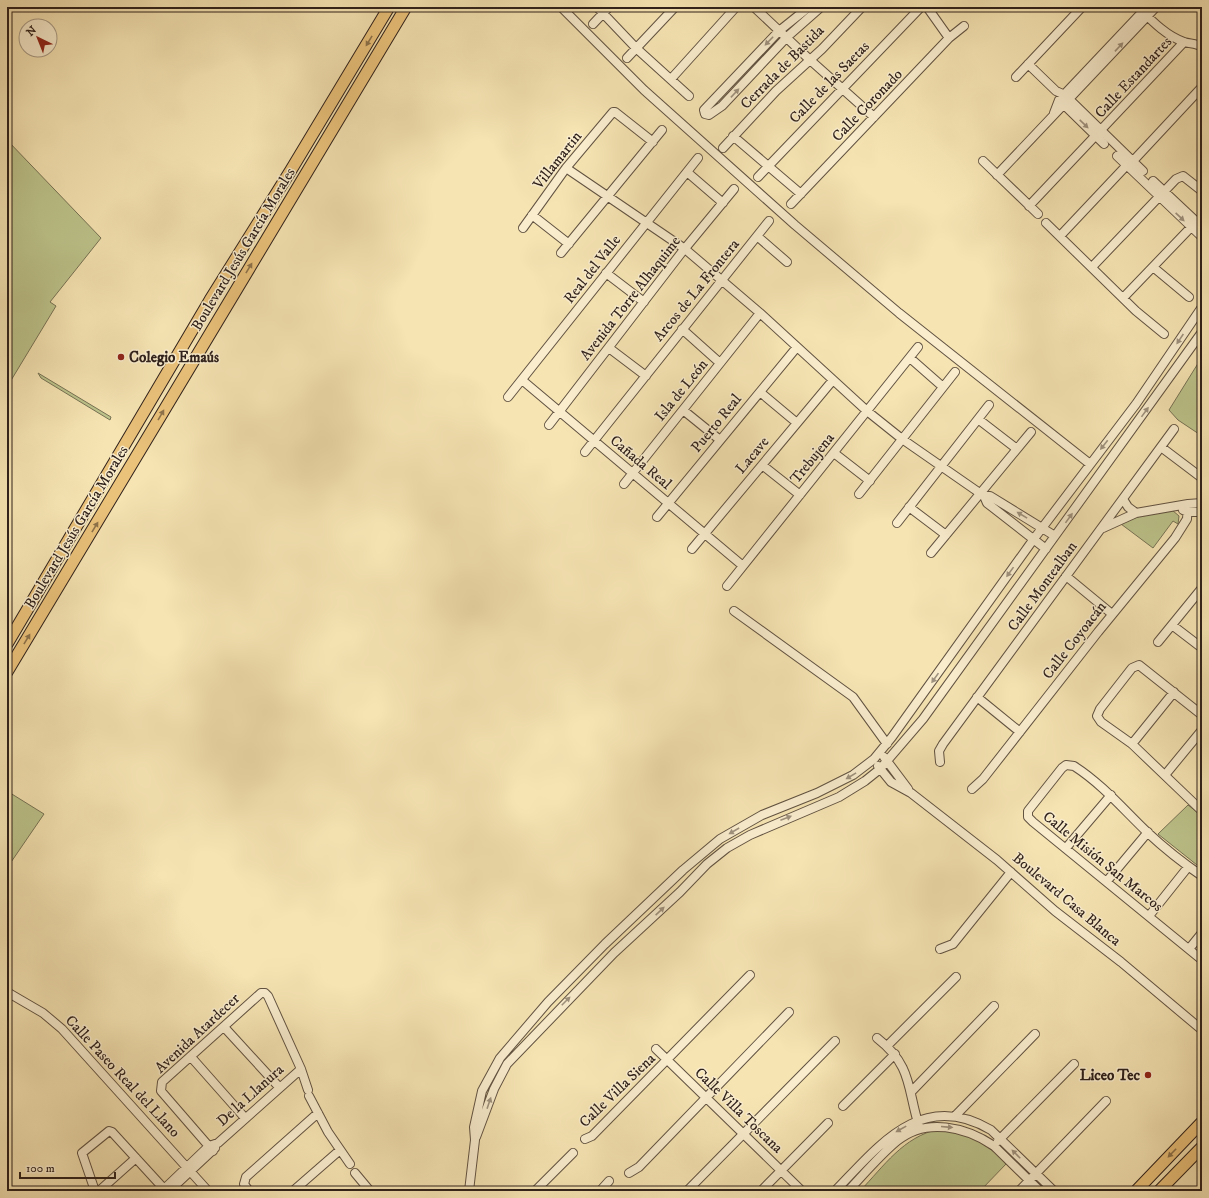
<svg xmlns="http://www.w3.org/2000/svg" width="1209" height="1198" font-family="'IM FELL DW Pica',serif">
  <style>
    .green { fill: #bdc48c; stroke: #767254 }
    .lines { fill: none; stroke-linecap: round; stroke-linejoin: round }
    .minor-casing { stroke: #615241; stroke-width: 10 }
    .major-casing { stroke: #2f211b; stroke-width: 13 }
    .minor { stroke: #f9edce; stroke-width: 8 }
    .major { stroke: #ebc27a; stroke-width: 11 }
    .oneway { fill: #8d724a }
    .oneway2 { fill: #9e917d }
    .poi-dot { fill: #8f2418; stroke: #f9edce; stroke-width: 1.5 }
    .labels { text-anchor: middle; stroke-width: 3; stroke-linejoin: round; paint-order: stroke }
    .street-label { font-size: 15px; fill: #2f211b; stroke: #f9edce }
    .poi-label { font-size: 15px; font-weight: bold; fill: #2f211b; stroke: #f9edce; text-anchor: start }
  </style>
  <rect width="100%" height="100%" fill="#f6e4b3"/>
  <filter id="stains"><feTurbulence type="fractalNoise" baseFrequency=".005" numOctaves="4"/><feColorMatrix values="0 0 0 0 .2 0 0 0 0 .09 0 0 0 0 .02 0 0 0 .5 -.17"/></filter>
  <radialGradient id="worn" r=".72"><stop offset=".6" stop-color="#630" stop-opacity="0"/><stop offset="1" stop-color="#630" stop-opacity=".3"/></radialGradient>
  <path class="green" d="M7,140L101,238L50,302L56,306L7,387Z
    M1202,357V436L1178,420L1169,410Z
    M38,373L111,417L110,420L41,378Z
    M1172,510L1179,516L1178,524L1173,521L1153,548L1121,524L1137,517Z
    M7,791L44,814L7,868Z
    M1188,805L1202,816V869L1158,834Z
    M939,1129C968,1132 986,1144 1007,1163L980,1191H860C884,1166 903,1137 939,1129Z"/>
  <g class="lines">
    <defs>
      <path id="minor" d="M561,7L644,90L795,225L899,313L1090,464
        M597,7L636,48L689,96
        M754,7L809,59L874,117
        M809,7L779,31L704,110L705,114L709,115L722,106L787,37L821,7
        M927,7L949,38
        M1138,7C1151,20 1166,36 1184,42C1190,44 1196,43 1202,47
        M593,24L609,7
        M627,58L675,7
        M1028,64L1056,91L1065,95L1143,171
        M1016,77L1082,7
        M671,79L736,7
        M1061,102L1104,144
        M1054,113L1059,100L1147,7
        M733,136L801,194
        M723,148L776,91L822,49L862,7
        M1117,156L1202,237
        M983,161L1038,214
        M1133,161L1202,87
        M566,168L685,249L760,313L867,411L902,439L984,496L987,503L1046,549
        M687,172L723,203
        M997,175L1156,7
        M758,177L921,7
        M1153,181L1202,227
        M791,204L949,38L964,26
        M1029,206L1184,42
        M532,215L569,244
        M1046,223L1136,311L1164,334
        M523,228L566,168L613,112H615L653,142
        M757,236L787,262
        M1060,236L1126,166
        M561,253L662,130
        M1092,267L1176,179L1183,176L1202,191
        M1153,267L1189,297
        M606,273L644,302
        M1123,298L1196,222
        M682,329L720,363
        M609,348L646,376
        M910,358L943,387
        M522,380L743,566
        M760,392L797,423
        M508,397L698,158
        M683,410L720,440
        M978,419L1017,449
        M549,425L682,252L734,189
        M1161,447L1202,478
        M585,452L769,221
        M834,453L870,481
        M762,465L800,495
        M624,484L760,313
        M859,494L955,372
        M984,496H990L1055,536
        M1123,499L1128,507L1136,513L1188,504L1202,503
        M909,507L946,535
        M1183,510L1188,512H1202
        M657,517L797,347
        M897,523L989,405
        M1103,528L1136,513
        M692,549L833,380
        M931,553L1031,432
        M1066,576L1112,614
        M727,586L918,347
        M734,611L853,697L887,744
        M1172,625L1202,648
        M1158,642L1202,588
        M977,697L1020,732
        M1202,715L1139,665L1132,668L1100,709L1097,716L1101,722L1132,744L1202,811
        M1132,744L1174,692
        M884,757L908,789
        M940,762L939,751L943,744L1174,429
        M878,766L891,782L911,793L997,860L1055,911L1121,962L1202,1030
        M1165,775L1202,730
        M972,789L983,779L1098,632L1175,538L1187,519L1188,504
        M1066,848L1111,795
        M1202,876C1183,863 1164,848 1147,832C1123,809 1102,784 1074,766L1066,765L1062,768L1028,811V817L1033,822L1202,960
        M1107,881L1148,832
        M1149,916L1188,867
        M940,949L953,944L1011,872
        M1189,949L1202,933
        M7,992L43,1013L62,1029L208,1191
        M224,1027L279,1087
        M877,1038C913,1066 907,1089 919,1126
        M887,1046L956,977
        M656,1049L802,1191
        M191,1057L245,1118
        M912,1091L994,1006
        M309,1096L328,1132L350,1164
        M843,1106L895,1054
        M955,1116L1035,1034
        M476,1137L494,1089L507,1064L614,953L680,892L707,864L727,848L750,835L839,797L865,781L880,769L923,719L1202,332
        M585,1139L592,1136L750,975
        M998,1141L1074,1064
        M213,1151L161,1091L162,1082L261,993H265L268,996L301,1069L308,1090
        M355,1173L370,1191
        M629,1173L639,1167L789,1012
        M95,1191L82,1153L109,1131L112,1132L166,1191
        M99,1191L136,1158
        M162,1191L209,1146L218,1143L301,1069
        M169,1191L215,1148
        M249,1191L244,1184L246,1177L318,1113
        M293,1191L340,1150
        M469,1191L475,1140L474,1127L482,1091L500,1058L548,1002L605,944L683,870L720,839L762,815L817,793L853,775L874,759L892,737L1033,540L1136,404L1202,307
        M535,1191L573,1153
        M600,1191L609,1181
        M687,1191L835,1041
        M761,1191L828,1123
        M835,1191C879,1146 921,1089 991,1130L1054,1191
        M848,1191C864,1174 880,1155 897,1141C926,1117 966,1127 994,1146L1040,1191
        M1019,1191L1106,1101"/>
      <path id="major" d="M7,644L210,300L291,170L389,7
        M7,672L406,7
        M1136,1191L1202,1122
        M1159,1191L1202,1147"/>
    </defs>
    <use href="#minor" class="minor-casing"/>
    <use href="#major" class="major-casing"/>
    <use href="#minor" class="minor"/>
    <use href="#major" class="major"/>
  </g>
  <defs><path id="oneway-solid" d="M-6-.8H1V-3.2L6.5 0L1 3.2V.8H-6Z"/></defs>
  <g class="oneway">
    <use href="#oneway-solid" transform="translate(369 41) rotate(121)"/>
    <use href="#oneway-solid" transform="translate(249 268) rotate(-59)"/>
    <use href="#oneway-solid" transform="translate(161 415) rotate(-60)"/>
    <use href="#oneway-solid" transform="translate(95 527) rotate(-59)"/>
    <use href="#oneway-solid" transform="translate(27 639) rotate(-59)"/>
    <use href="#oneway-solid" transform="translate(1172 1153) rotate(134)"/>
  </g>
  <g class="oneway2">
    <use href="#oneway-solid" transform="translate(769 41) rotate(134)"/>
    <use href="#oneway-solid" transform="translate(1119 47) rotate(-47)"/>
    <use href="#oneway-solid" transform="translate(735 93) rotate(-47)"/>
    <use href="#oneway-solid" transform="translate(1084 124) rotate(44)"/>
    <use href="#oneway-solid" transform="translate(1180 217) rotate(43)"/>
    <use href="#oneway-solid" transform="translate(1180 339) rotate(124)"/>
    <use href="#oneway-solid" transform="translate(1145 412) rotate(-54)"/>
    <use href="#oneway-solid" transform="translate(1104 445) rotate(128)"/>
    <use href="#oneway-solid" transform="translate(1022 515) rotate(-149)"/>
    <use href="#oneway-solid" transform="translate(1069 518) rotate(-54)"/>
    <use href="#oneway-solid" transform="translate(1010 572) rotate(126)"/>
    <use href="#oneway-solid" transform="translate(935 678) rotate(125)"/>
    <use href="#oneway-solid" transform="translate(851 776) rotate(149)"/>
    <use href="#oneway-solid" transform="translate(786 818) rotate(-21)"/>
    <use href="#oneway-solid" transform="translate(734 831) rotate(150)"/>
    <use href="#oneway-solid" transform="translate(660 911) rotate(-43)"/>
    <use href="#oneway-solid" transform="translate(566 1001) rotate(-45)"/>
    <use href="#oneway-solid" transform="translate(489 1103) rotate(-71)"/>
    <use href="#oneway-solid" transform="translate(947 1127) rotate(5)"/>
    <use href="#oneway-solid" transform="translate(901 1129) rotate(151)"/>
    <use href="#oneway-solid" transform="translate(1016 1154) rotate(-135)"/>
  </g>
  <g class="poi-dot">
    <circle cx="121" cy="357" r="4"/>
    <circle cx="1148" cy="1075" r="4"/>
  </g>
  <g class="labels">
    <g class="street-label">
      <text transform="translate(782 67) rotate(-45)" y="5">Cerrada de Bastida</text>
      <text transform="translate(1133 77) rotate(-47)" y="5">Calle Estandartes</text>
      <text transform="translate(829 82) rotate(-46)" y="5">Calle de las Saetas</text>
      <text transform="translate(867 105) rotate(-46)" y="5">Calle Coronado</text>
      <text transform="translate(557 160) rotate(-52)" y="5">Villamartin</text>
      <text transform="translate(243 249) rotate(-59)" y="5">Boulevard Jesús García Morales</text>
      <text transform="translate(592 269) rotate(-52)" y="5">Real del Valle</text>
      <text transform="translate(696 290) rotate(-51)" y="5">Arcos de La Frontera</text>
      <text transform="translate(630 298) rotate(-52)" y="5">Avenida Torre Alhaquime</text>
      <text transform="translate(681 390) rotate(-51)" y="5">Isla de León</text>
      <text transform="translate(716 423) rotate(-51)" y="5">Puerto Real</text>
      <text transform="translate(752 455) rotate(-50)" y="5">Lacave</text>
      <text transform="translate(812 458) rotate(-51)" y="5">Trebujena</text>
      <text transform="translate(641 462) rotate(40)" y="5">Cañada Real</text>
      <text transform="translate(76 527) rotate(-59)" y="5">Boulevard Jesús García Morales</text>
      <text transform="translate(1042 586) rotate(-54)" y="5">Calle Montealban</text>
      <text transform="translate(1074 640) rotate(-52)" y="5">Calle Coyoacán</text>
      <text transform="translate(1103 861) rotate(39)" y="5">Calle Misión San Marcos</text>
      <text transform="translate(1067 899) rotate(40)" y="5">Boulevard Casa Blanca</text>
      <text transform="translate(197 1033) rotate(-43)" y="5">Avenida Atardecer</text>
      <text transform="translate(123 1076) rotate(47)" y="5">Calle Paseo Real del Llano</text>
      <text transform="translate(617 1090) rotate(-44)" y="5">Calle Villa Siena</text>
      <text transform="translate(250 1095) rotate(-42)" y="5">De la Llanura</text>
      <text transform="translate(739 1110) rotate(44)" y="5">Calle Villa Toscana</text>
    </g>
    <g class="poi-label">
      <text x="129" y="362">Colegio Emaús</text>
      <text x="1140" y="1080" text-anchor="end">Liceo Tec</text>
    </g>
  </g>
  <rect width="1209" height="1198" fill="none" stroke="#f6e4b3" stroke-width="24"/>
  <rect x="8" y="8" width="1193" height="1182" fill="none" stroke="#2f211b" stroke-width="2"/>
  <rect x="12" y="12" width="1185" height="1174" fill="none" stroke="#2f211b"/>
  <g transform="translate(38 38) rotate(317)"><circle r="19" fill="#f9edce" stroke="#a89b86"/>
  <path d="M0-3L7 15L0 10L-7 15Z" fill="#8f2418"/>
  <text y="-6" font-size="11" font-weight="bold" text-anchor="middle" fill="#2f211b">N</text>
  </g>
  <path d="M20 1172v6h95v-6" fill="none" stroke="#2f211b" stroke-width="2"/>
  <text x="26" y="1172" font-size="12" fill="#2f211b" stroke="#f9edce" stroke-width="3" paint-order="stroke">100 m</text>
  <rect width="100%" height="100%" filter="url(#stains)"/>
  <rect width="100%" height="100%" fill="url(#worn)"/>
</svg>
